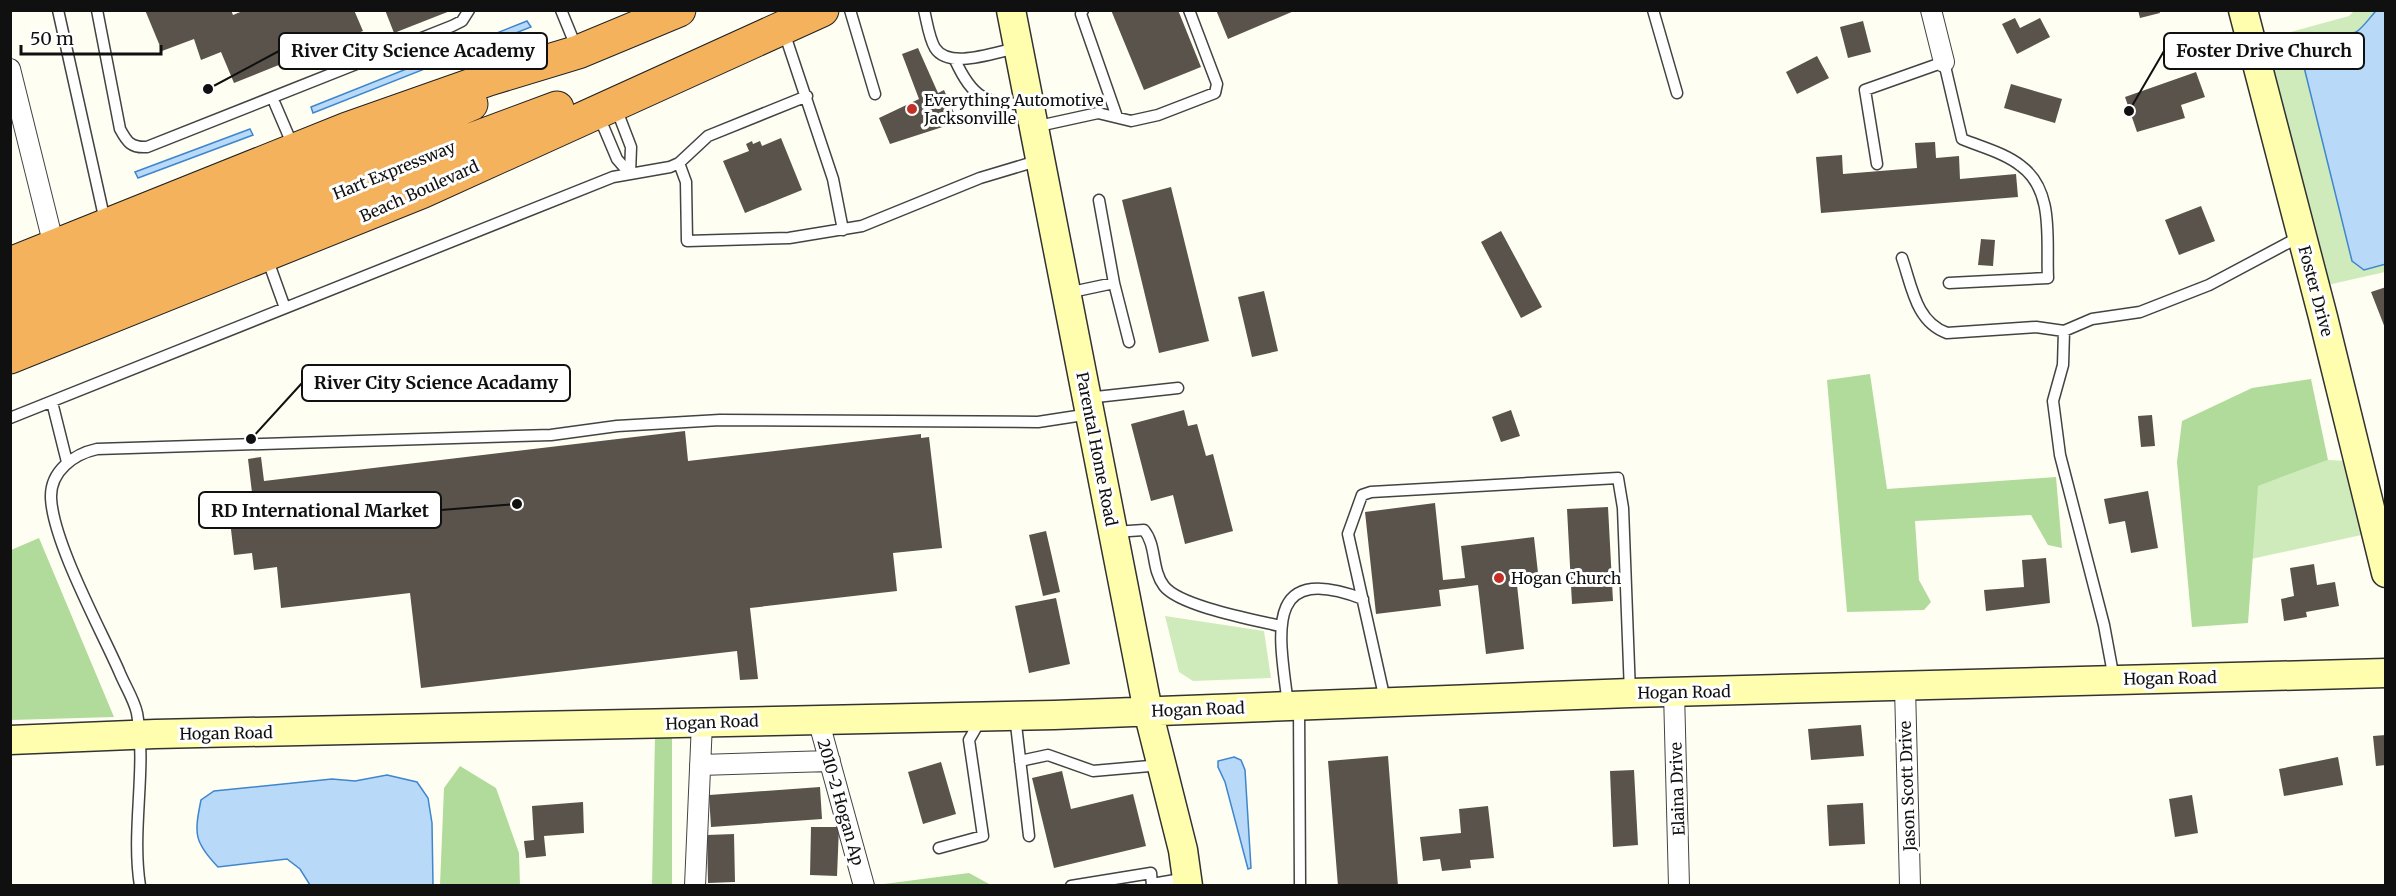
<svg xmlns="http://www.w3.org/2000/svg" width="2396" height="896" font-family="Merriweather,serif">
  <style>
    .green { fill: #cfebbc }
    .forest { fill: #b1db9b }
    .water { fill: #b8d9f7; stroke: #3e86ce; stroke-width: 1.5 }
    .building { fill: #59534c }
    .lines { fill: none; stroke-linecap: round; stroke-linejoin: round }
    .lane-casing { stroke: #434343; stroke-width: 13 }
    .street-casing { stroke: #434343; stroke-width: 22 }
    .secondary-casing { stroke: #323232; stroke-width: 31 }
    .highway-casing { stroke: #212121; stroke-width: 35 }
    .lane { stroke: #fff; stroke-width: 10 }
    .street { stroke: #fff; stroke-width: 20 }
    .secondary { stroke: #fffeae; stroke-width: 28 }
    .highway { stroke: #f5b25c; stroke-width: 33 }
    .poi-dot { fill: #c22f26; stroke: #fff; stroke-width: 2 }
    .labels { text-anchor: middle; stroke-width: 6; stroke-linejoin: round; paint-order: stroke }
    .poi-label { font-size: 16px; fill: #101010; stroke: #fff; text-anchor: start }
    .street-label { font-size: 16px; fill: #101010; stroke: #fff }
    .leader { fill: none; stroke: #101010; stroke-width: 2 }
    .callout-dot { fill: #101010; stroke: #fff; stroke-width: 2 }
    .callout { fill: #fff; stroke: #101010; stroke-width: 2 }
    .callout-label { font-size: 18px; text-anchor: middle; font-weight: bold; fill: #101010 }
  </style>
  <rect width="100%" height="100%" fill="#fffef3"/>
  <path class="green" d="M2354,11H2376L2358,31L2309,43L2364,270L2385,264V272L2323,286L2261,40L2349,16Z
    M2328,460L2347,461L2366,534L2251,559L2257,486Z
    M1165,616L1264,631L1271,678L1193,681L1179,672Z"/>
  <path class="forest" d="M1870,374L1887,489L2056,477L2062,548L2048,545L2031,515L1915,521L1919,580L1931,602L1924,610L1847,612L1827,380Z
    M2311,379L2328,460L2258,486L2248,623L2192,627L2177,462L2182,421L2252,388Z
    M39,538L114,717L11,720V550Z
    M672,735V885L652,886L655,736Z
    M460,766L496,788L519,853L520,885H440L444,788Z
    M969,873L991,885H876Z"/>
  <path class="water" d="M2376,11H2386V264L2364,270L2352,261L2301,55C2304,35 2340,38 2356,32C2363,28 2370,17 2376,11Z
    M527,21L531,27L313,113L311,107Z
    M250,129L253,135L138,178L135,172Z
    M1234,757L1241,760L1245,770L1251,868L1248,869L1225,782L1218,767V761Z
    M387,775L417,782L428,798L432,823L433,885H310L300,869L287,859L218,867C194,842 194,834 201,800L214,791L332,779L355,781Z"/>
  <path class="building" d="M145,10H231L233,15L245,10H354L363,31L234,83L221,52L201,60L194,39L162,51Z
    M385,10H450V11L394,33Z
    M1111,10H1178L1201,67L1144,90Z
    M1216,10H1294V11L1228,39Z
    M2138,10H2159L2160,13L2140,18Z
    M2015,18L2020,28L2040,18L2050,37L2017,54L2002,24Z
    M1863,21L1871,52L1848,58L1840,27Z
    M918,48L938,93L944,90L958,122L890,144L879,118L919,99L902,54Z
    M1817,56L1829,78L1797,94L1786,72Z
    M2196,72L2205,97L2181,105L2185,118L2137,132L2125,97Z
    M2011,84L2062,99L2055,123L2004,108Z
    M781,138L802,190L745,213L723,161L749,151L746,144L752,141L753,144L760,141L762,146Z
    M1935,142L1936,158L1959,156L1960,179L2016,174L2018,197L1821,213L1816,157L1842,155L1843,174L1917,168L1915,143Z
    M1171,187L1209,341L1159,353L1122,200Z
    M2201,206L2215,241L2179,255L2165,220Z
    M1501,231L1542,307L1521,318L1481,242Z
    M1981,239L1995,240L1993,266L1978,265Z
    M2386,287V328H2385L2371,292Z
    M1264,291L1278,351L1252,357L1238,297Z
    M1184,410L1188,426L1197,424L1206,456L1213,454L1233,531L1185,544L1173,495L1151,501L1131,424Z
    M1511,410L1520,436L1501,442L1492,417Z
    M2152,415L2155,446L2141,447L2138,416Z
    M685,431L688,461L921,434V438L929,437L942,548L893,553L897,591L750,608L758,679L740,680L737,651L421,688L410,593L281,608L277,567L254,570L252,553L234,555L228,504L253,501L248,459L261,457L264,481Z
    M2148,491L2158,548L2131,553L2125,521L2109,524L2104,499Z
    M1435,503L1443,580L1465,578L1461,546L1534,537L1539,582L1517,585L1524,649L1486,654L1478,585L1439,590L1441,606L1376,614L1365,512Z
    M1608,507L1613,601L1572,604L1567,509Z
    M1046,531L1060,592L1043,596L1029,535Z
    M2046,558L2050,603L1986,611L1984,590L2024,587L2022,560Z
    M2314,564L2317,585L2335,582L2339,606L2306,612L2307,617L2284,621L2281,599L2294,596L2290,568Z
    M1056,598L1070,664L1029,673L1015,606Z
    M1861,725L1864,756L1811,760L1808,729Z
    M2386,735V765L2376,766L2373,736Z
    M1388,756L1398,886H1338L1328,761Z
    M2338,757L2343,785L2284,796L2279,769Z
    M941,762L956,814L923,824L908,772Z
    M1634,770L1638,845L1613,847L1610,771Z
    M1062,771L1071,809L1133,794L1146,846L1054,868L1032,778Z
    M820,787L822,819L711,827L709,795Z
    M2192,795L2198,833L2175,837L2169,799Z
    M583,802L584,833L544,836L546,856L526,858L524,841L534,840L532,806Z
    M1863,803L1865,844L1829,846L1827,805Z
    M1488,806L1494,858L1470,860L1471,868L1442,871L1440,859L1423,861L1420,837L1461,833L1459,809Z
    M811,827H839L837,876L810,875Z
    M734,834L735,882L708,883L707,835Z"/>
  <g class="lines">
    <defs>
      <path id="lane" d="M58,10L105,221
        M97,10L120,129C127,142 131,148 147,147L452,26L462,21L469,10
        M561,10L577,49
        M850,10L875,94
        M924,10C927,22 929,38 935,48C949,70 995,52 1017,48
        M1083,10L1081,14L1117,117
        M1653,10L1677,93
        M784,32L833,179L843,230
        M955,60C973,99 986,104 1027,104
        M275,104L293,146
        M616,108L631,147L630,174
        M598,114L617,159L630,174
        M1034,127L1098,113L1131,121L1158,115L1215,93L1217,84L1189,10
        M679,163L686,182L687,241L789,238L862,226L980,178L1040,160
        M1877,164L1865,90L1944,62L1962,139C1981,147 2005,153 2021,166C2055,191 2046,241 2048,278L1949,283
        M267,258L285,308
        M1902,258C1912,287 1916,322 1947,333L2036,327L2064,331
        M1114,283L1129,342
        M1067,293L1114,283L1099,200
        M1087,398L1178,388
        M52,402L67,462
        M10,418L613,177L670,167L679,163L708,136L807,96
        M1114,532L1144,530C1157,546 1151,569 1164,586C1179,606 1255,620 1280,626
        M2114,679L2104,625L2060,455L2053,401L2063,365L2064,331L2092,319L2140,312L2209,285L2301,236
        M1385,700L1348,534L1362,495L1371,492L1618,478L1623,508L1630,693
        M1288,705C1280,638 1261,560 1363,599
        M1299,706L1300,886
        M1015,716L1029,836
        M1020,761L1048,755L1093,771L1161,765
        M939,848L983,836L969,740L981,719
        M1152,884L1187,878
        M140,886C131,829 147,769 137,713C134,699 124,684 119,671C100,628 53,542 51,498C50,471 74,454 97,449L551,435L617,426L720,420L1038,422L1090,414
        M1071,886L1151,873L1152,886"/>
      <path id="street" d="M1931,10L1944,62
        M10,69L54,246L46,247
        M1905,687L1910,886
        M1674,692L1679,886
        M818,719L864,886
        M700,765L830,761
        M695,886L702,722"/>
      <path id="secondary" d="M1011,10L1148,711L1183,850L1188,886
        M2243,10L2323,317L2386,573
        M10,740L155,734L1054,715L1630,693L2386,673"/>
      <path id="highway" d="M10,264L347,129L489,79L578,52L679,10
        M10,295L356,155L471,104
        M10,326L444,150L557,108
        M10,357L421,192L822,10"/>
    </defs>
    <use href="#lane" class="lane-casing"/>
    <use href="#street" class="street-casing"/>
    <use href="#secondary" class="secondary-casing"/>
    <use href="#highway" class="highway-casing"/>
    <use href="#lane" class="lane"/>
    <use href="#street" class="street"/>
    <use href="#secondary" class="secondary"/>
    <use href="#highway" class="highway"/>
  </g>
  <g class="poi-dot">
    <circle cx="912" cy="109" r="6"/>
    <circle cx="1499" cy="578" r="6"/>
  </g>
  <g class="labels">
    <g class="poi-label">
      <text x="924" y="106">Everything Automotive<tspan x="924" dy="18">Jacksonville</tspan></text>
      <text x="1511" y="584">Hogan Church</text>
    </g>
    <g class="street-label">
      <text transform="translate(394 170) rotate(-22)" y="6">Hart Expressway</text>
      <text transform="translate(419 191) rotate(-24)" y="6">Beach Boulevard</text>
      <text transform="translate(2316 291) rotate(75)" y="6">Foster Drive</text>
      <text transform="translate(1097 449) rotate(79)" y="6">Parental Home Road</text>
      <text transform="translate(2170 678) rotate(-1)" y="6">Hogan Road</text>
      <text transform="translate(1684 692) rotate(-1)" y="6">Hogan Road</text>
      <text transform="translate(1198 709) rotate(-2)" y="6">Hogan Road</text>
      <text transform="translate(712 722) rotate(-2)" y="6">Hogan Road</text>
      <text transform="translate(226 733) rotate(-1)" y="6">Hogan Road</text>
      <text transform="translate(1907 786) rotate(-92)" y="6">Jason Scott Drive</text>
      <text transform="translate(1677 789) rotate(-92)" y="6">Elaina Drive</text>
      <text transform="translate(841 802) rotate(74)" y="6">2010-2 Hogan Ap</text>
    </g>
  </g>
  <path class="leader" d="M2129 111L2164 51M208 89L279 51M251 439L302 383M517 504L441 510"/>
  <g class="callout-dot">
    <circle cx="2129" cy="111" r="6"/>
    <circle cx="208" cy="89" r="6"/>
    <circle cx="251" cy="439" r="6"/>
    <circle cx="517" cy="504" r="6"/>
  </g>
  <g class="callout">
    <rect x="2164" y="33" width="200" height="36" rx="6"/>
    <rect x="279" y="33" width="268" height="36" rx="6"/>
    <rect x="302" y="365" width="268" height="36" rx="6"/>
    <rect x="199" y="492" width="242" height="36" rx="6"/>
  </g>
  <g class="callout-label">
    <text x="2264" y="57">Foster Drive Church</text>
    <text x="413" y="57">River City Science Academy</text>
    <text x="436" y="389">River City Science Acadamy</text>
    <text x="320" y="517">RD International Market</text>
  </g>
  <rect width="2396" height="896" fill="none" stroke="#101010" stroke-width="24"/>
  <path d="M21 45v9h140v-9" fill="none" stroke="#101010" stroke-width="3"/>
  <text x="30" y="45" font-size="18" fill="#101010" stroke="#ffffff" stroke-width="4.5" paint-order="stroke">50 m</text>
</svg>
